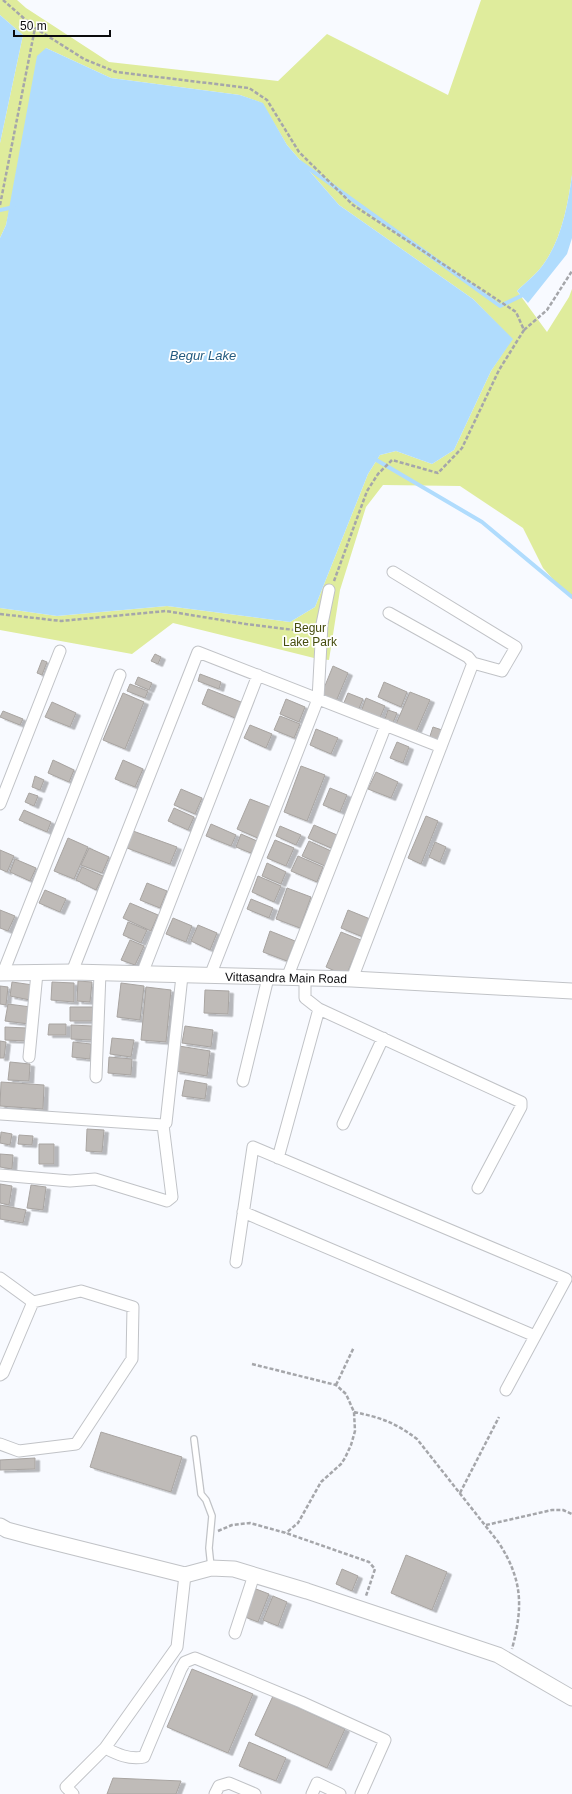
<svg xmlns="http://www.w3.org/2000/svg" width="572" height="1794" font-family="Helvetica,sans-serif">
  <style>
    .green { fill: #dfec9c }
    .water { fill: #b0dcfd }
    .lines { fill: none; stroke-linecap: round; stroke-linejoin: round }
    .stream { stroke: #b0dcfd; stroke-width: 4 }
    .building { fill: #bfbbb8; stroke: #a8a4a1; filter: url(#shadow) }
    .lane-casing { stroke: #c1c3c7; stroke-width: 8 }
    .street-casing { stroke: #c1c3c7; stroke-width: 13 }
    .secondary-casing { stroke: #c1c3c7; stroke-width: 17 }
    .path { stroke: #a5a6aa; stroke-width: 2.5; stroke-dasharray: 4 2; stroke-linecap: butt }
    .lane { stroke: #fff; stroke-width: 5.5 }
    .street { stroke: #fff; stroke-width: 11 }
    .secondary { stroke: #fff; stroke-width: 15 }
    .labels { text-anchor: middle; stroke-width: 3.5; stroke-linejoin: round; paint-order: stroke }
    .park-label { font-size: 12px; fill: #454c0d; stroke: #fff }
    .street-label { font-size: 12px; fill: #0b0b0d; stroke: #fff }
    .water-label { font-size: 13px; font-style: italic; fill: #245b80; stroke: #fff }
  </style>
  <defs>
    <filter id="shadow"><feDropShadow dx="4.5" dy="2.5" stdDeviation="0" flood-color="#0004"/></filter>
  </defs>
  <rect width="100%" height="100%" fill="#f8faff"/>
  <path class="green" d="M0,0H17L26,8L109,62L278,81L327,34L448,95L481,0H572V175C568,204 562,237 545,262C538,273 526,282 517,291L547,332L569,297L572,289V596L558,585L543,568L523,528L460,486L383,485L366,507L340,590L329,660L314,658L173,623L132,654L0,630V608L57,616L167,606L290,622L315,607L368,474L380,455L396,451L432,464L454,450L491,371L512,339L473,299L339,205L287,145L262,103L240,95L111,78L46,48L6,225L0,238V143L23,35L0,15Z"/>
  <path class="water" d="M0,15L23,35L0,143Z
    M46,48L111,78L240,95L263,103L287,145L339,205L473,299L513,339L491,371L454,450L432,464L396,451L380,455L368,474L315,607L290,622L167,606L57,616L0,608V238L6,225L37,56Z
    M572,175V238L567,254L528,303L517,291C526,282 538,273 545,262C562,237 568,204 572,175Z"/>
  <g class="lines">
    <path class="stream" d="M300,162L500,306L525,294
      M0,210L14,207
      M373,458L482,522L572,597"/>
  </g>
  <path class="building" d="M155,654L161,657L158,664L151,661Z
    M42,660L47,662L42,675L37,673Z
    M333,666L348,673L335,704L320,698Z
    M200,674L221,682L219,689L198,681Z
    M138,677L152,683L149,690L135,684Z
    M384,682L407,692L401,707L378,697Z
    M130,684L148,691L145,698L127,691Z
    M208,689L241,702L235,718L202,704Z
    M410,692L430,700L416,732L396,724Z
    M123,693L144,702L125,749L103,740Z
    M348,693L363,699L358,711L343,705Z
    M366,698L385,706L379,720L361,712Z
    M286,699L305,707L299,722L280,714Z
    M52,702L76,713L70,727L45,717Z
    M388,710L397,713L392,725L384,722Z
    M3,711L23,719L20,725L0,717Z
    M280,716L300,724L294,738L274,730Z
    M250,725L272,734L266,748L244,738Z
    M433,727L442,730L437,742L429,739Z
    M316,729L338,738L331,754L310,745Z
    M397,742L409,747L403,763L390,758Z
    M53,760L74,770L69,782L48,773Z
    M123,760L143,769L135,787L115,779Z
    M301,766L325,775L307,821L284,812Z
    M376,772L398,782L391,798L368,789Z
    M35,776L44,780L40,790L32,787Z
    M330,788L347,795L340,812L323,805Z
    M181,789L202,798L195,814L174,805Z
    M29,793L38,796L34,806L25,802Z
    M250,799L273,808L260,839L237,829Z
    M174,808L194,817L188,830L168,821Z
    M24,810L51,822L47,832L19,820Z
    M426,816L438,821L421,864L408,858Z
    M211,824L236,835L231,846L206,836Z
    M314,825L337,835L331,848L308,838Z
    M280,826L301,835L296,845L276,836Z
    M133,831L177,847L170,864L127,848Z
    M241,834L257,841L251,853L236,847Z
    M68,838L88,847L74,879L54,871Z
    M275,840L294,848L286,866L267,858Z
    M309,841L331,851L325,866L302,856Z
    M435,842L446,847L440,862L429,857Z
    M89,848L109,857L102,873L81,865Z
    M0,850L14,856L7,872L0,869Z
    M298,856L323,867L317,882L291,871Z
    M15,859L36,868L30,881L10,872Z
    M267,863L286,872L281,884L262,876Z
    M82,867L103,876L96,890L76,880Z
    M258,876L281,886L274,902L252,892Z
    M147,883L167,891L160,908L140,900Z
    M287,888L311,897L300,928L276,919Z
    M45,890L66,899L60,912L39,903Z
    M251,899L273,908L269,918L247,909Z
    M130,903L158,915L151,931L123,918Z
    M0,910L15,916L8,931L0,928Z
    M348,910L370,919L363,937L341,928Z
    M173,918L192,926L186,942L166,934Z
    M128,922L147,930L141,943L123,935Z
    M198,925L217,933L210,950L191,941Z
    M270,931L295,941L287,961L263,952Z
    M341,932L361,940L346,976L326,967Z
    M130,940L144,946L135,965L121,960Z
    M78,981L92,982L90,1002L77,1001Z
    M12,982L33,985L30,1000L10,996Z
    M52,982L74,983V1002L51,1000Z
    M121,983L144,986L140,1020L117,1017Z
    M0,986L8,987L6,1005L0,1004Z
    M146,987L171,990L166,1042L141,1040Z
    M205,990L229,991L228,1014L204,1013Z
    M8,1004L31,1007L29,1024L5,1021Z
    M70,1007H93L92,1021H70Z
    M49,1024H66V1035H48Z
    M71,1025L93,1026L92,1040L71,1039Z
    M185,1026L213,1030L211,1047L182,1043Z
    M5,1027L27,1028V1041L5,1040Z
    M112,1038L134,1040L131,1057L110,1054Z
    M0,1041L6,1042L4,1058H0Z
    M73,1042L91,1044L90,1059L72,1057Z
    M179,1046L210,1051L207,1076L175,1071Z
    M109,1057L132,1059L131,1075L108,1073Z
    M10,1062L30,1064L29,1081L8,1080Z
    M185,1080L207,1084L205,1099L182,1096Z
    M1,1082L44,1085L43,1109L0,1106Z
    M87,1129L104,1130L102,1152L86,1151Z
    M1,1132L12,1134L10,1145L0,1143Z
    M19,1135L33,1136L32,1145L18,1144Z
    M39,1144H54V1164H39Z
    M0,1154L13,1155L12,1169L0,1167Z
    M0,1184L12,1186L9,1205L0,1203Z
    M31,1185L46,1187L43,1210L27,1208Z
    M0,1205L26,1210L23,1223L0,1219Z
    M101,1432L182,1457L171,1492L90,1467Z
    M35,1458V1469L0,1470V1460Z
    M406,1555L447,1572L432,1610L391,1593Z
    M342,1569L358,1576L352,1591L336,1584Z
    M256,1589L269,1594L258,1622L245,1617Z
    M273,1596L287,1602L278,1626L263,1620Z
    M192,1669L253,1694L228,1753L167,1727Z
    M273,1696L345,1729L327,1768L255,1735Z
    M249,1742L286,1758L276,1781L239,1766Z
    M113,1778L181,1781L176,1794H107Z"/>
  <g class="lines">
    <defs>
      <path id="lane" d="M194,1439L201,1494L206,1500L212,1516L209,1548L211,1567"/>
      <path id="street" d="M393,572L516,647L502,671L473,663
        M0,804L60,651
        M72,972L198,652L441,747
        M3,973L120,675
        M142,974L258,675
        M210,976L318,699L322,624L329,590
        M287,978L386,725
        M305,979V998L319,1009L521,1102V1107L478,1188
        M352,979L473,663L468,657L389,613
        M29,1057L37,973
        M96,1077L100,973
        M243,1081L268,978
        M0,1114L163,1125L166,1123L182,976
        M343,1124L383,1038
        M278,1158L319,1009
        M0,1175L70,1181L95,1179L167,1201L172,1197L163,1125
        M243,1212L535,1336
        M236,1262L253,1147L566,1279L506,1390
        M0,1278L33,1302L81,1291L133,1307L132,1359L76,1444L19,1451L0,1444
        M0,1375L3,1373L33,1302
        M235,1633L254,1575
        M105,1748C117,1754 129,1760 144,1757L181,1669L185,1662L195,1658L301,1702L385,1740L361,1794
        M73,1794L66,1787L105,1748L177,1647L185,1575
        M215,1794L219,1786L229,1783L255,1794
        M312,1794L317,1783L340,1794"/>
      <path id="secondary" d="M0,973L72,972L352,979L572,991
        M0,1526L7,1530L33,1537L185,1575L211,1568L234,1569L307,1591L498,1655L572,1698"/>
    </defs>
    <use href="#lane" class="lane-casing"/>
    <use href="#street" class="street-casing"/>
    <use href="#secondary" class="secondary-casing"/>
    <path class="path" d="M3,0L35,28L84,59L116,72L249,88L267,100L299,152L353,205L516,312L524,330L499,370L462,448L438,473L392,460L378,474L367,491L334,581
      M0,205L35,28
      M524,330L547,310L572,271
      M0,614L61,621L166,611L246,624L311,632
      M252,1364L336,1385L346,1394L354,1412L355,1431L351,1445L345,1458L341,1464L321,1482L298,1523L286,1533
      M336,1385L354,1347
      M354,1412C382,1418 394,1422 417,1439L499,1543C523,1581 523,1607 512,1649
      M460,1493L499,1417
      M486,1525L552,1510H563L572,1514
      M218,1531L232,1525L250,1523L286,1533L369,1562L375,1569L366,1596"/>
    <use href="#lane" class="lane"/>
    <use href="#street" class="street"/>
    <use href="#secondary" class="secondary"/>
  </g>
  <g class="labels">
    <g class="park-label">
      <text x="310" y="632">Begur<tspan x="310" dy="14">Lake Park</tspan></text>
    </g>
    <g class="street-label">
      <text transform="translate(286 978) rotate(1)" y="4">Vittasandra Main Road</text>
    </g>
    <g class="water-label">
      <text x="203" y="360">Begur Lake</text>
    </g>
  </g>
  <path d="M14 30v6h96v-6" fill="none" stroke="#0b0b0d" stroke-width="2"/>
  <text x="20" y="30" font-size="12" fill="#0b0b0d" stroke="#ffffff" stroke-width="3" paint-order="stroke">50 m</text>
</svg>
